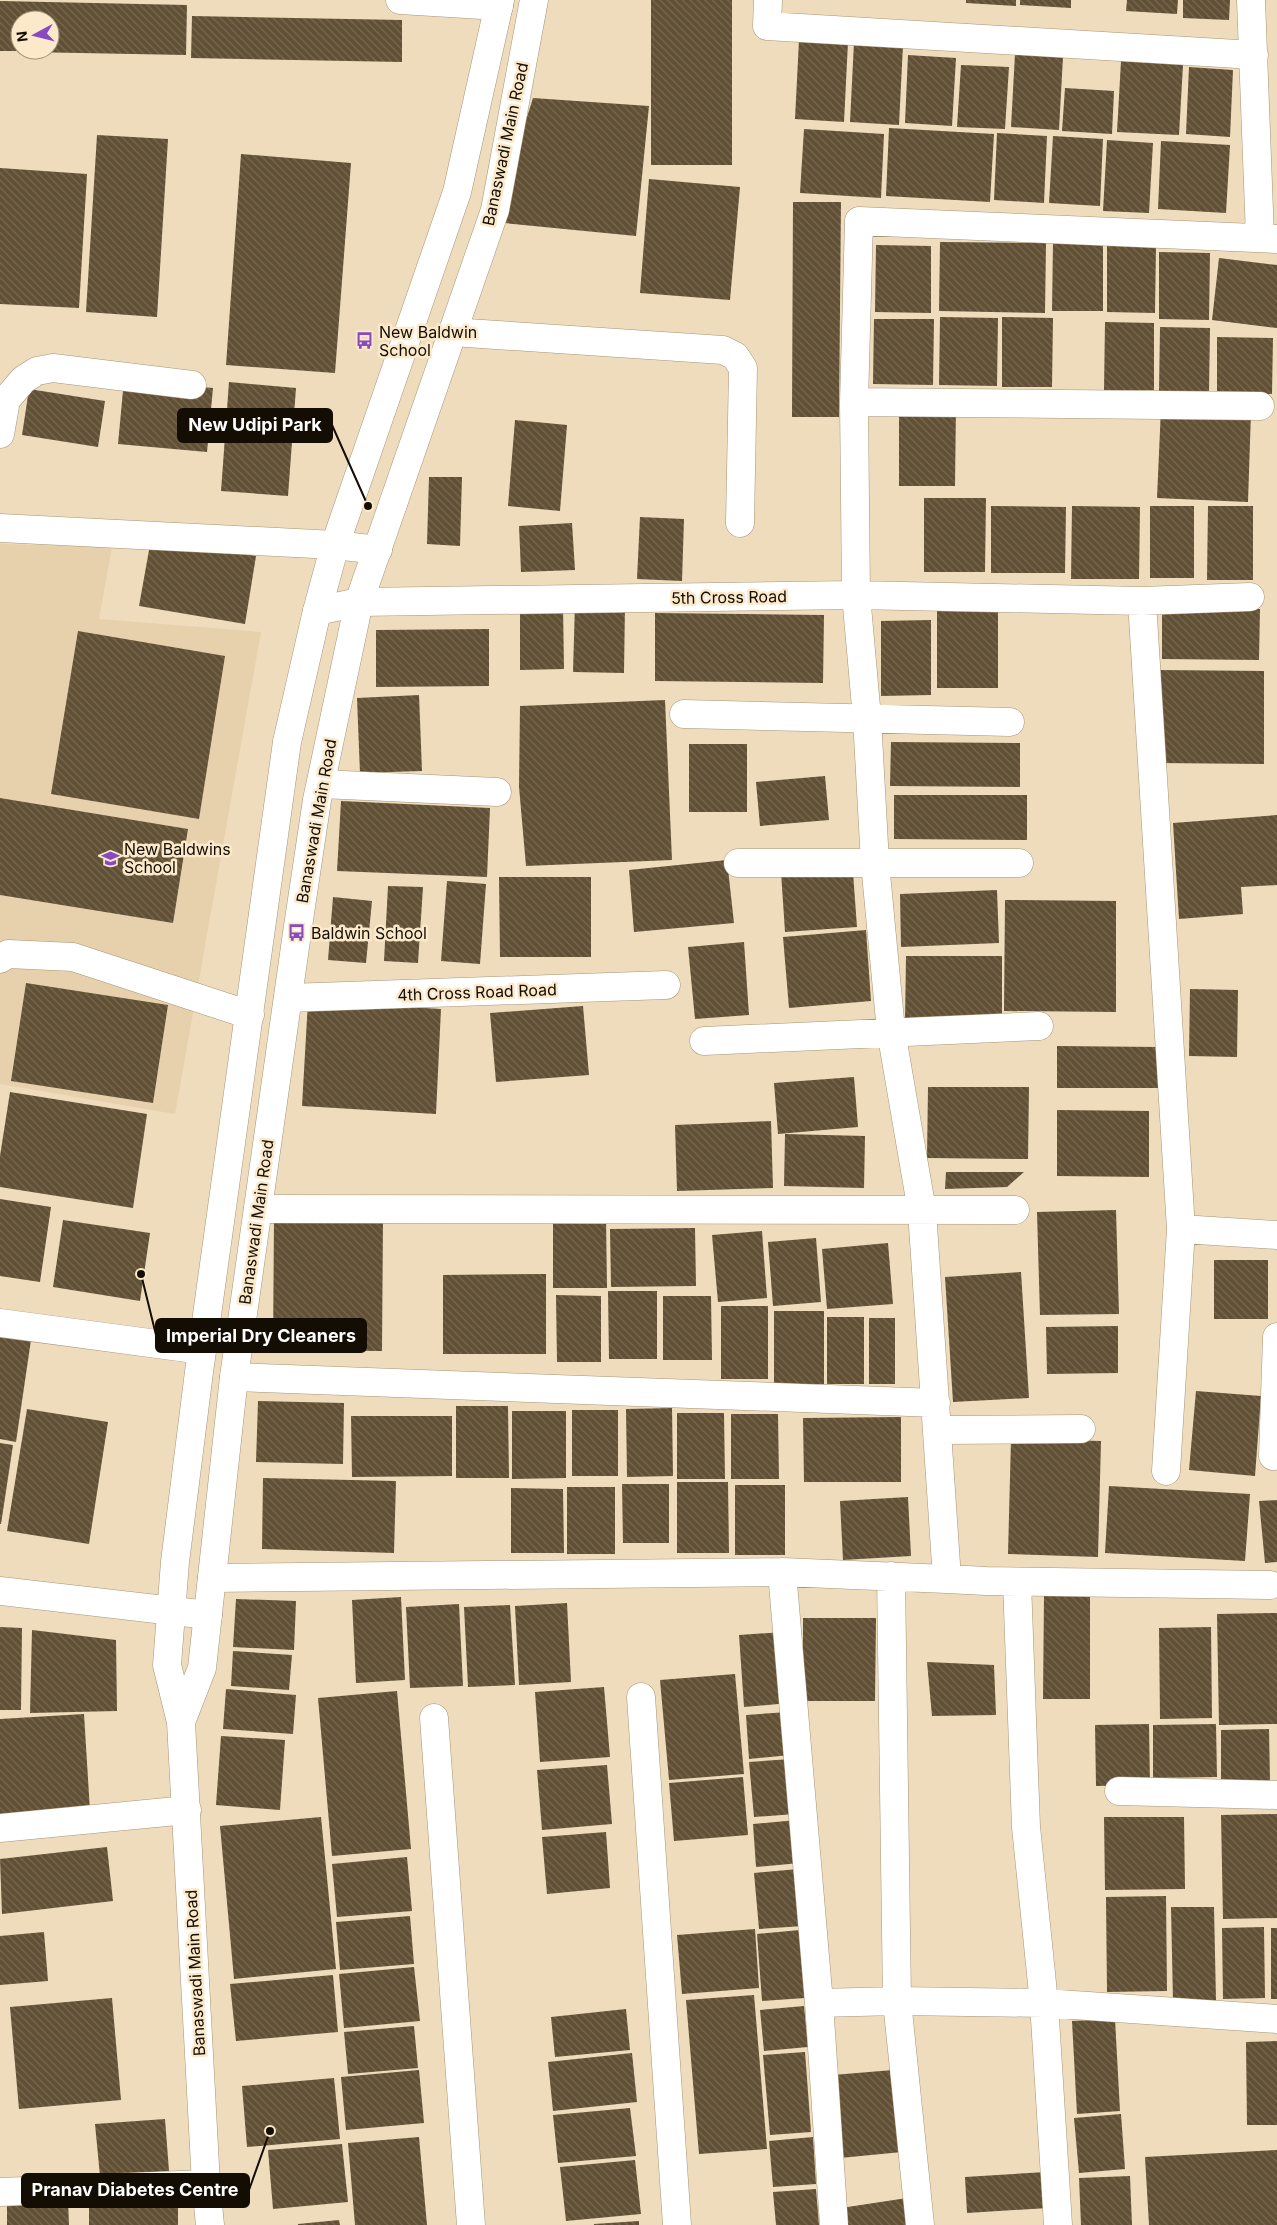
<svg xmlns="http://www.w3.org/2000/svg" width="1277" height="2225" font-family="Inter,sans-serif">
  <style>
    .built { fill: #e7d0ac }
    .building { fill: url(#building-back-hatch) }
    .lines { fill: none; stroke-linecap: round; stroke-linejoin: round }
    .minor-casing { stroke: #a69478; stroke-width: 29 }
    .major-casing { stroke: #a69478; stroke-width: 29 }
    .minor { stroke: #fff; stroke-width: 28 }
    .major { stroke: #fff; stroke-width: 28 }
    .labels { text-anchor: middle; stroke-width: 5; stroke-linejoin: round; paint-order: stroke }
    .street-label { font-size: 16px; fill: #130d04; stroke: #fbe9ca }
    .poi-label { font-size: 16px; fill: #130d04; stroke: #fbe9ca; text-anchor: start }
    .leader { fill: none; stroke: #130d04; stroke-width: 2 }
    .callout-dot { fill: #130d04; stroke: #fbe9ca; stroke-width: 2 }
    .callout { fill: #130d04; stroke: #130d04; stroke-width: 2 }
    .callout-label { font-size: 18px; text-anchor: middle; font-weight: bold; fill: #fff }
  </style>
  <defs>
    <pattern id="building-back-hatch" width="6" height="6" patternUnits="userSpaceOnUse" patternTransform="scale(1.25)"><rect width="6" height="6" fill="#615034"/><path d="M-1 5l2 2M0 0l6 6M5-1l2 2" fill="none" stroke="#776a54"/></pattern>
  </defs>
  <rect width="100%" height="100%" fill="#eedcbd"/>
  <path class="built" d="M0,544L112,547L99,619L261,632L175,1114L0,1084Z"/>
  <path class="building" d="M651,0H732V165H651Z
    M966,0H1016V6L966,3Z
    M1020,0H1071V8L1020,5Z
    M1127,0H1178L1177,14L1126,11Z
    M1183,0H1230L1229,20L1183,18Z
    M0,1L187,5L186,55L27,52V50H50V20H20V51H0Z
    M192,16L402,20V62L191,58Z
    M799,40L848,42L844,122L795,119Z
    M854,42L903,45L899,125L850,122Z
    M1015,54L1063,57L1059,130L1011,127Z
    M908,55L956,58L952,126L905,123Z
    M1121,61L1183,65L1179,135L1117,132Z
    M961,65L1009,67L1005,129L957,127Z
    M1189,67L1233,70L1230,137L1186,134Z
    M1065,88L1114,91L1112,134L1062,131Z
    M533,98L649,106L636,236L494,222Z
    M889,128L994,134L990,202L886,196Z
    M804,129L884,134L881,198L800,193Z
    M997,133L1047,136L1044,203L994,200Z
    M97,135L168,139L157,317L86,312Z
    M1053,136L1103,139L1100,206L1049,203Z
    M1107,140L1153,143L1149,213L1103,211Z
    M1161,141L1230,145L1226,213L1158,209Z
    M241,154L351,163L335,373L226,365Z
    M0,168L87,174L79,308L0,304Z
    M649,179L740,187L730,300L640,293Z
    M793,202H841L839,417H792Z
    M940,242L1046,243L1045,313L939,311Z
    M1053,242H1103V311H1052Z
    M1107,244L1156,245L1155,313L1107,312Z
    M876,245L931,246V313L875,312Z
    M1159,252L1210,253L1209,320L1159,319Z
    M1219,258L1277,265V328L1212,320Z
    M940,317L998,318L997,386L939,385Z
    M1002,317L1053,318L1052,387H1002Z
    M874,319H934L933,385L873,384Z
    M1105,322L1154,323V390H1104Z
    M1160,327L1210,328L1209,391H1159Z
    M1217,337L1273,338L1272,394H1217Z
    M124,380L213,388L207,452L118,444Z
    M229,382L296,388L288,496L221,491Z
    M29,389L105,401L98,447L22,435Z
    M899,404H956L955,486H899Z
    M1161,408L1251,412L1248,502L1157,498Z
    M515,420L567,425L560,511L508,506Z
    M429,477H462L460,546L427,544Z
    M924,498H986L985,572H924Z
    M991,506L1066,507L1065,573H991Z
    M1072,506L1140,507L1139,579H1071Z
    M1150,506H1194V578H1150Z
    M1208,506H1253V580H1207Z
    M640,517L684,519L682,581L637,579Z
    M572,523L575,570L521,572L519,526Z
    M151,539L256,556L245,624L139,606Z
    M575,603L625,604L624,673L573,672Z
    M520,606H563L564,669L520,670Z
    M1162,609H1260L1259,660L1162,659Z
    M937,611L998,612V688H937Z
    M655,613L824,615L823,683L655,681Z
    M931,620V695L881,696V621Z
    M489,629V686L376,687V630Z
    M78,631L225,656L199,819L51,794Z
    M1158,670L1264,671V764L1157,763Z
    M419,695L422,771L360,773L357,698Z
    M665,700L672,860L526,866L519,787L520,706Z
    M891,742L1020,743V787L890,786Z
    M689,744H747V812H689Z
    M825,776L829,820L760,826L756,782Z
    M894,795H1027V840L894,839Z
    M0,798L188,829L173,923L0,895Z
    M341,801L490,808L487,877L337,871Z
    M1277,815V885L1241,887L1243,914L1179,919L1173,823Z
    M727,860L734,923L634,932L629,870Z
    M781,872L853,873L857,927L785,932Z
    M499,877H591V957H500Z
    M447,881L486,884L480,964L441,961Z
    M388,886L423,887L418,963L384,961Z
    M997,890L999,943L901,947L900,894Z
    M333,897L372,901L366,963L328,960Z
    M1005,900L1116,901V1012L1004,1011Z
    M866,930L871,1001L789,1008L783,937Z
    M744,942L749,1015L695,1019L688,947Z
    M906,956H1002V1023H905Z
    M26,983L168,1005L153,1103L11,1081Z
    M1190,989L1238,990L1237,1057L1189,1056Z
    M308,1001L441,1009L436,1114L302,1106Z
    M583,1006L589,1075L496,1082L490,1013Z
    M1057,1046L1159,1047V1088H1057Z
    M854,1077L858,1127L778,1134L774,1083Z
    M928,1087H1029L1028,1159L927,1158Z
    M10,1092L147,1114L133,1208L0,1187V1156Z
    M1057,1110L1149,1111V1177L1057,1176Z
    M771,1121L773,1188L677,1191L675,1125Z
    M785,1134L865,1136L864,1188L784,1186Z
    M946,1172H1024L1007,1187L945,1189Z
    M0,1199L51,1207L40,1282L0,1276Z
    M1116,1210L1119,1314L1040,1315L1037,1212Z
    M274,1217L383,1218L382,1351L273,1350Z
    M606,1217L607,1288H553V1218Z
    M63,1220L150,1233L140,1301L53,1287Z
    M695,1228L696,1286L611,1287L610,1229Z
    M762,1231L767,1298L718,1302L712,1235Z
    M816,1238L821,1302L773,1306L768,1242Z
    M888,1243L893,1304L827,1309L822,1249Z
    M1214,1260H1268V1319H1214Z
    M1021,1272L1029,1398L953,1402L945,1277Z
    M546,1274V1354H443V1275Z
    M608,1291H657V1359H609Z
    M556,1295L601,1296V1362H557Z
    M663,1296H711L712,1360H663Z
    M721,1306H768V1379H721Z
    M774,1311H824V1384H774Z
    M827,1317H864V1384H827Z
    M869,1318H895V1384H869Z
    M1118,1326V1373L1047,1374L1046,1327Z
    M0,1335L31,1340L16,1442L0,1439Z
    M1196,1391L1261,1396L1255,1476L1189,1470Z
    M258,1401L344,1403L343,1464L256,1462Z
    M456,1406H508L509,1478H456Z
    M672,1408L673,1476L627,1477L626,1409Z
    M27,1409L108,1422L89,1544L7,1531Z
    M572,1410H618V1476H572Z
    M512,1411H566V1478L512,1479Z
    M677,1413H724L725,1479H677Z
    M731,1414H778L779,1479H731Z
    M351,1416H452V1476L352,1477Z
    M901,1417V1482H804L803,1418Z
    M1011,1439L1101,1441L1098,1557L1008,1554Z
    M0,1443L13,1445L1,1524H0Z
    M263,1478L396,1481L394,1553L262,1549Z
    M677,1482H728L729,1553H677Z
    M622,1484H669V1543H623Z
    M735,1485H785V1555H735Z
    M1109,1486L1250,1494L1245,1561L1105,1553Z
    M567,1487H615V1554H567Z
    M511,1488L563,1489L564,1553H511Z
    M908,1497L911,1556L843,1560L840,1501Z
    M1277,1500V1562L1265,1563L1259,1501Z
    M1044,1594H1090V1699H1043Z
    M401,1597L405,1680L356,1683L352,1600Z
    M236,1599L296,1601L294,1650L233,1647Z
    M567,1603L571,1682L519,1685L515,1606Z
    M459,1604L463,1686L410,1688L406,1607Z
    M510,1605L515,1685L468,1687L464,1607Z
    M1277,1613V1724L1219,1725L1217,1614Z
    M803,1618H876L875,1701H803Z
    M0,1627L22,1628L21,1710H0Z
    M1211,1627L1212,1718L1160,1719L1159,1628Z
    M32,1630L116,1640L117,1711L30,1713Z
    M783,1632L789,1703L744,1707L739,1635Z
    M233,1651L292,1655L289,1690L231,1686Z
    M927,1662L994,1665L996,1715L932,1716Z
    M735,1674L744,1774L669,1780L660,1680Z
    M604,1687L610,1757L540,1762L535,1692Z
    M226,1689L296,1695L293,1734L223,1729Z
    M397,1691L411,1849L332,1856L318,1698Z
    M788,1712L791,1755L749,1759L746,1715Z
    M84,1714L90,1811L0,1817V1719Z
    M1149,1724L1150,1785L1096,1786L1095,1725Z
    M1216,1724L1217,1777L1153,1778V1725Z
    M1269,1729L1270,1781H1221V1730Z
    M221,1736L285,1740L280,1810L216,1805Z
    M791,1759L795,1814L754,1817L749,1762Z
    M607,1765L612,1824L542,1830L537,1770Z
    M743,1777L748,1835L674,1841L669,1783Z
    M1277,1814V1918L1223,1919L1221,1815Z
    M321,1817L336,1969L234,1979L220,1826Z
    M1104,1817H1184L1185,1889L1105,1890Z
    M797,1820L800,1863L756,1867L753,1824Z
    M606,1832L610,1888L547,1894L542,1837Z
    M107,1847L113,1901L2,1914L0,1859Z
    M407,1857L412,1911L337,1917L332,1864Z
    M798,1869L803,1926L759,1929L754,1873Z
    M1166,1896L1167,1991L1107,1992L1106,1897Z
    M1171,1907H1214L1216,2001L1173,2002Z
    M410,1916L414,1964L340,1970L336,1922Z
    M1264,1927L1265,1998L1223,1999L1222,1928Z
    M1271,1928H1277V1999H1271Z
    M755,1929L759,1988L682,1994L677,1935Z
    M800,1930L805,1998L762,2001L757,1934Z
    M44,1932L48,1981L0,1985V1936Z
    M414,1967L420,2021L344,2028L339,1974Z
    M333,1975L338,2032L236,2041L230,1984Z
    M754,1995L767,2149L699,2154L686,2000Z
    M112,1998L121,2100L19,2109L10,2007Z
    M804,2006L808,2047L764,2051L760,2010Z
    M626,2009L630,2050L555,2057L551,2017Z
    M1115,2019L1120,2111L1077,2114L1072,2021Z
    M414,2026L418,2068L348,2074L344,2032Z
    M1277,2041V2125H1247L1246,2042Z
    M805,2052L811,2132L770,2135L763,2055Z
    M632,2053L637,2102L553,2111L548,2062Z
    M419,2070L424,2123L346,2130L341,2077Z
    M893,2070L902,2152L840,2158L833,2075Z
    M334,2078L340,2139L247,2147L242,2086Z
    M630,2108L636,2156L558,2163L553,2115Z
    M1121,2114L1125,2169L1079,2173L1074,2118Z
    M165,2119L169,2171L100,2176L95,2124Z
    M419,2137L427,2225H355L348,2143Z
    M813,2137L816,2184L773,2187L769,2141Z
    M342,2144L348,2202L273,2209L268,2150Z
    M1277,2150V2225H1149L1145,2157Z
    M635,2160L641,2214L566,2221L560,2167Z
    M1046,2172L1048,2208L967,2213L965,2177Z
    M1130,2176L1132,2225H1081L1079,2178Z
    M816,2189L819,2225H776L773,2192Z
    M907,2198L910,2225H842L841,2208Z
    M68,2200L69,2225H7V2203Z
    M89,2205L178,2207V2225H89Z
    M339,2220L340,2225H298V2224Z
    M639,2221V2225H594V2224Z"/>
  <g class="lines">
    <defs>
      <path id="minor" d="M400,0L499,6
        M768,0L767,26L1254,55
        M1251,0L1260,237
        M452,332L723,350L735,356L743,368L740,523
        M854,402L1260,406
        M0,434L6,400L23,380L37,371L53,368L192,385
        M0,528L335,545L378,550
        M1142,601L1181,1229L1277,1235
        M317,611L359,602L856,595L1142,601L1250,597
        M684,714L1010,722
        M321,784L497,792
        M738,863H1019
        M0,959L8,954L73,957L250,1015
        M288,998L666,985
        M704,1041L1039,1026
        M258,1209L1015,1210
        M0,1323L202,1350
        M234,1377L936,1403
        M938,1430L1081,1429
        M1273,1456L1277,1337
        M1166,1471L1181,1229
        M782,1572L819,2003L834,2225
        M891,1576L897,2001L920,2225
        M212,1578L782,1572L947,1579L922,1211L891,1031L875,863L867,718L856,595L854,402L859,221L1277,239
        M947,1579L986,1581L1270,1585
        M1017,1582L1026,1827L1044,2003L1058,2225
        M0,1591L208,1615
        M641,1697L677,2225
        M434,1718L471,2225
        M1119,1791L1277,1795
        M0,1828L187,1810
        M819,2003L897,2001L1044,2003L1277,2019
        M0,2192L206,2184"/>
      <path id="major" d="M181,1722L202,1668L234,1377L297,933L317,800L359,602L495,210L534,0
        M210,2225L206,2184L181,1722L167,1665L175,1562L199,1372L287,742L317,611L335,545L457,192L500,0"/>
    </defs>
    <use href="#minor" class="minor-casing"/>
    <use href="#major" class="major-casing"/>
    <use href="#minor" class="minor"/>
    <use href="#major" class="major"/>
  </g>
  <defs>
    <symbol id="bus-bare" viewBox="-9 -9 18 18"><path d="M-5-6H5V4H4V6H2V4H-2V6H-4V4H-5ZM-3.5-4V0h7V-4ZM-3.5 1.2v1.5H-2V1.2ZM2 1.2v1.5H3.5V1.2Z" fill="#874ac0" stroke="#fbe9ca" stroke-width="2.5" paint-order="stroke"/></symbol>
    <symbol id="school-bare" viewBox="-9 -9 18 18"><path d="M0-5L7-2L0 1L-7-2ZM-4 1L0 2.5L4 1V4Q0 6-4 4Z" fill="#874ac0" stroke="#fbe9ca" stroke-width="2.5" paint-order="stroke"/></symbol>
  </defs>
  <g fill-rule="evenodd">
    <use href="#bus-bare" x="352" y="328" width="25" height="25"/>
    <use href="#school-bare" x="98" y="846" width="25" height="25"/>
    <use href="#bus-bare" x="284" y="920" width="25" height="25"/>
  </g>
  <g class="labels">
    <g class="street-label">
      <text transform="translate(505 144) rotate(-78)" y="6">Banaswadi Main Road</text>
      <text transform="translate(729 597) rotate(-1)" y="6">5th Cross Road</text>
      <text transform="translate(316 821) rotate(-80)" y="6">Banaswadi Main Road</text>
      <text transform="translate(477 992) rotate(-2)" y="6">4th Cross Road Road</text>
      <text transform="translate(256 1222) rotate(-82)" y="6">Banaswadi Main Road</text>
      <text transform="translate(195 1973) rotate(-93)" y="6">Banaswadi Main Road</text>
    </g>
    <g class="poi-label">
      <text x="379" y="338">New Baldwin<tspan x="379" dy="18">School</tspan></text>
      <text x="124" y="855">New Baldwins<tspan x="124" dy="18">School</tspan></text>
      <text x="311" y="939">Baldwin School</text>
    </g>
  </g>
  <path class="leader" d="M368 506L332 425M141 1274L156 1335M270 2131L249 2190"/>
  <g class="callout-dot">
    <circle cx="368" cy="506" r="5"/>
    <circle cx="141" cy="1274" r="5"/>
    <circle cx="270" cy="2131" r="5"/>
  </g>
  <g class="callout">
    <rect x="178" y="409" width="154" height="33" rx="5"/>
    <rect x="156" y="1319" width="210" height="33" rx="5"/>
    <rect x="22" y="2174" width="227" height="33" rx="5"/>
  </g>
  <g class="callout-label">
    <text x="255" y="431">New Udipi Park</text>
    <text x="261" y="1342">Imperial Dry Cleaners</text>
    <text x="135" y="2196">Pranav Diabetes Centre</text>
  </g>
  <g transform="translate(35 35) rotate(263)"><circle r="24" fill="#fbe9ca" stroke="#9e917b"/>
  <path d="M0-4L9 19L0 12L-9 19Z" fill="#874ac0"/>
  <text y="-8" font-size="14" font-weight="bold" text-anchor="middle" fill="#130d04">N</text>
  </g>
</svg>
